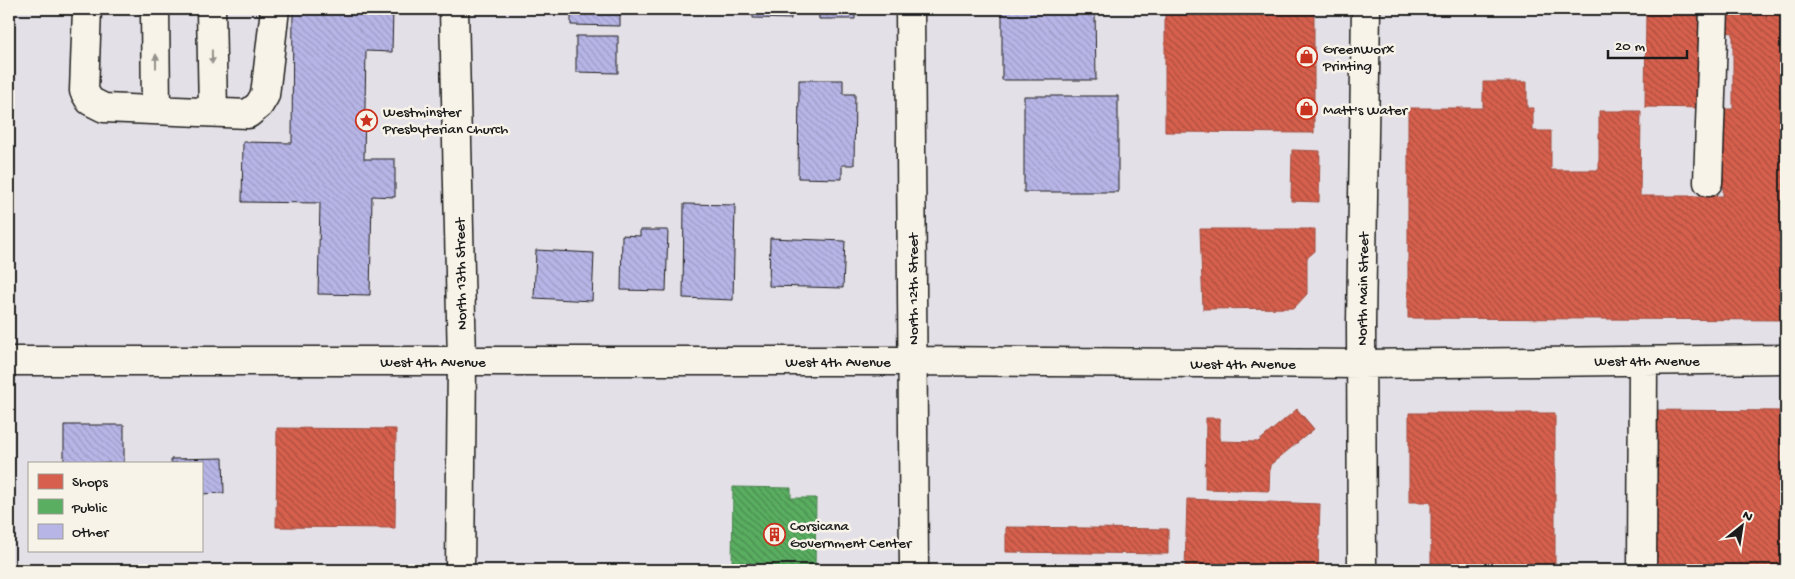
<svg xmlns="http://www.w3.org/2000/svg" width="1795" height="579" font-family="'Gochi Hand',sans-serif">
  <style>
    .shops { fill: url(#shops-back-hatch); stroke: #9e4c3e }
    .public { fill: url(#public-back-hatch); stroke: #47824c }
    .building { fill: url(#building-back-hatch); stroke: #1c1c1c }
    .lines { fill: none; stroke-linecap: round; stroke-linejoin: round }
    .minor-casing { stroke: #1c1c1c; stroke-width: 31 }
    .minor { stroke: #f7f3e8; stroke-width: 28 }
    .oneway { fill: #94928c }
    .labels { text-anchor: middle; stroke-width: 5; stroke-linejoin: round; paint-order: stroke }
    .poi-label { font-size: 15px; fill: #1c1c1c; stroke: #f7f3e8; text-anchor: start }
    .street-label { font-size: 15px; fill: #1c1c1c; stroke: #f7f3e8 }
  </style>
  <defs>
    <pattern id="shops-back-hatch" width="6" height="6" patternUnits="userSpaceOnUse" patternTransform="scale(1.25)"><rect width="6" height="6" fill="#d6604d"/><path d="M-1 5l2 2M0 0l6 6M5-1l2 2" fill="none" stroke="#ad4e3f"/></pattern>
    <pattern id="public-back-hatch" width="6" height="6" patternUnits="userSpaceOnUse" patternTransform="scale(1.25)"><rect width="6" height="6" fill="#5aae61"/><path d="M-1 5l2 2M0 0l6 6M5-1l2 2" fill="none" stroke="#4a8d4f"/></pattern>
    <pattern id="building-back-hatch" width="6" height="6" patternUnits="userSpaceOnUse" patternTransform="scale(1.25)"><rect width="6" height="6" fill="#b7b5e6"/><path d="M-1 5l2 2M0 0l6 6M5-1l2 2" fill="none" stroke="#9d9bc5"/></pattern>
  </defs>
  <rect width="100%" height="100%" fill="#e4e0e7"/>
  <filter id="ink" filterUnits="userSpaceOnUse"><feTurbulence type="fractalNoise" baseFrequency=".02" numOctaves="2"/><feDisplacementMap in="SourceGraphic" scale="10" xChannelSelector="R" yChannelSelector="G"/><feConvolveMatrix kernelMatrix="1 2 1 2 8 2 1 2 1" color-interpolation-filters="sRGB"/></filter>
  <g filter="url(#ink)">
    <path class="shops" d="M1165,9H1314V133L1165,132Z
      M1646,9H1707L1706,108L1645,107Z
      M1724,9H1786V320L1408,318V108H1483V82H1527V108H1533V131H1551V170H1599V111H1641L1640,196H1723V109H1733V33L1724,32Z
      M1292,150L1320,151L1319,202L1291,201Z
      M1200,229H1315V251L1307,258V294L1294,308L1203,309Z
      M1297,409L1314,429L1270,465L1269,491L1205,489L1206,418H1220V441L1258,442Z
      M1647,410L1786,411V570H1647Z
      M1409,413H1555V570H1431V502H1409Z
      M277,428L396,429L395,528L276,527Z
      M1187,499L1320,504L1318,570H1185Z
      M1006,527L1168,529V554L1006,552Z"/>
    <path class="public" d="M733,487L791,488V498H816L815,570H732Z"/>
    <path class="building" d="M293,9H393L392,52L366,51L364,159H395V197L372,196L370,295L318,294L320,203L242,202L243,142L292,143Z
      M571,9H620V26L571,25Z
      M753,9H791V19L753,18Z
      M818,9H855V19H819Z
      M1002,9H1095L1096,80H1002Z
      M576,36H618V73L576,72Z
      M799,80H843V94H855L854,165H842V179L798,178Z
      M1024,96H1118V192H1024Z
      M684,204L735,205L733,300L683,298Z
      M640,230H668L666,291L621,290L622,235L640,236Z
      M770,238L845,241L843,288L769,286Z
      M536,250L594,253L592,301L534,298Z
      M64,425H124V463H64Z
      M223,458L224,493L201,494V463H171V459Z"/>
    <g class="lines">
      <defs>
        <path id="minor" d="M87,9L84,91L90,101L104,108L248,114L259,105L265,95L275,9
          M155,9L156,110
          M211,9L213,112
          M454,9L462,361L460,570
          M910,9L914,570
          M1708,182L1714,9
          M9,361H912L1361,364L1786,359
          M1362,570L1361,323L1366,9
          M1642,570L1643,361"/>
      </defs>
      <use href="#minor" class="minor-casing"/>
      <use href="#minor" class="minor"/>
    </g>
    <defs><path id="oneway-solid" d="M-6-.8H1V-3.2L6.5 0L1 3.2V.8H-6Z" transform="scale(1.25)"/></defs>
    <g class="oneway">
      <use href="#oneway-solid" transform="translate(212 57) rotate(89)"/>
      <use href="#oneway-solid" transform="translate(156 61) rotate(-90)"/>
    </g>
  </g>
  <defs>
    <symbol id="shop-ring" viewBox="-11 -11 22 22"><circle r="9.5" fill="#f7f3e8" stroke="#c8321e" stroke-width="1.5"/><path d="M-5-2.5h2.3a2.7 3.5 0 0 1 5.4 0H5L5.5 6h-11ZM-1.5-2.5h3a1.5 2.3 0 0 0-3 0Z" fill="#c8321e"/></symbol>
    <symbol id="sight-ring" viewBox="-11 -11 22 22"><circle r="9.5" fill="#f7f3e8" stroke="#c8321e" stroke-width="1.5"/><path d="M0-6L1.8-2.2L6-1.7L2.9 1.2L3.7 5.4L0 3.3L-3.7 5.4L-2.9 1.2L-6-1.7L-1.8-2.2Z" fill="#c8321e"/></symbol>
    <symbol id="building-ring" viewBox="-11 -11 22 22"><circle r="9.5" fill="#f7f3e8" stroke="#c8321e" stroke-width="1.5"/><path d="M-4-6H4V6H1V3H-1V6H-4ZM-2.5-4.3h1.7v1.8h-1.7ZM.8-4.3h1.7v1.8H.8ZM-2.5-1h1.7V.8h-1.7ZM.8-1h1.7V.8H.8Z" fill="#c8321e"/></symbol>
  </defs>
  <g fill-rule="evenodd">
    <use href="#shop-ring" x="1294" y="44" width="25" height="25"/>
    <use href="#shop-ring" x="1294" y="96" width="25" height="25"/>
    <use href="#sight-ring" x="354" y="108" width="25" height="25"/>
    <use href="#building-ring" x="762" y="522" width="25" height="25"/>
  </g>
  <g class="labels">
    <g class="poi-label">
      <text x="1323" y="53">GreenWorx<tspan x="1323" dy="17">Printing</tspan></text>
      <text x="1323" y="114">Matt's Water</text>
      <text x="383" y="116">Westminster<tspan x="383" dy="17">Presbyterian Church</tspan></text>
      <text x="790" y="530">Corsicana<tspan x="790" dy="17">Government Center</tspan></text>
    </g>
    <g class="street-label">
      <text transform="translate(460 274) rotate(-91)" y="5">North 13th Street</text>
      <text transform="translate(912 289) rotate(-90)" y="5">North 12th Street</text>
      <text transform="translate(1362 289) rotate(-89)" y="5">North Main Street</text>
      <text x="1647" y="365">West 4th Avenue</text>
      <text x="433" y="366">West 4th Avenue</text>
      <text x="838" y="366">West 4th Avenue</text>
      <text x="1243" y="368">West 4th Avenue</text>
    </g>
  </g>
  <rect width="1795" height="579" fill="none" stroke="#f7f3e8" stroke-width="30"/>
  <rect x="15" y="15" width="1765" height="549" fill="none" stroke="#1c1c1c" stroke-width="2" filter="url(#ink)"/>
  <rect x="28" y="462" width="175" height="90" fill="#f7f3e8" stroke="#9f9d96"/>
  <rect x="38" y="474" width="25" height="15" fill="#d6604d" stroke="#9f9d96"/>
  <text x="72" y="486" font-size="15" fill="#1c1c1c">Shops</text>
  <rect x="38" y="499" width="25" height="15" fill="#5aae61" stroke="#9f9d96"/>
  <text x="72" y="512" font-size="15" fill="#1c1c1c">Public</text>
  <rect x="38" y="524" width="25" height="15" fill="#b7b5e6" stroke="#9f9d96"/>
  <text x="72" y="536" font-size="15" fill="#1c1c1c">Other</text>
  <g transform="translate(1742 526) rotate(30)" stroke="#f7f3e8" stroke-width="4" paint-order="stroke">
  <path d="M0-4L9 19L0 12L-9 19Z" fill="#1c1c1c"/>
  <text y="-8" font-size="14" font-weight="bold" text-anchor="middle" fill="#1c1c1c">N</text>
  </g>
  <path d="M1608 50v8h79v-8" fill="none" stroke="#1c1c1c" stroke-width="2.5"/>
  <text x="1615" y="50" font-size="15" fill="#1c1c1c" stroke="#f7f3e8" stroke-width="4" paint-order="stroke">20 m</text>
</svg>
